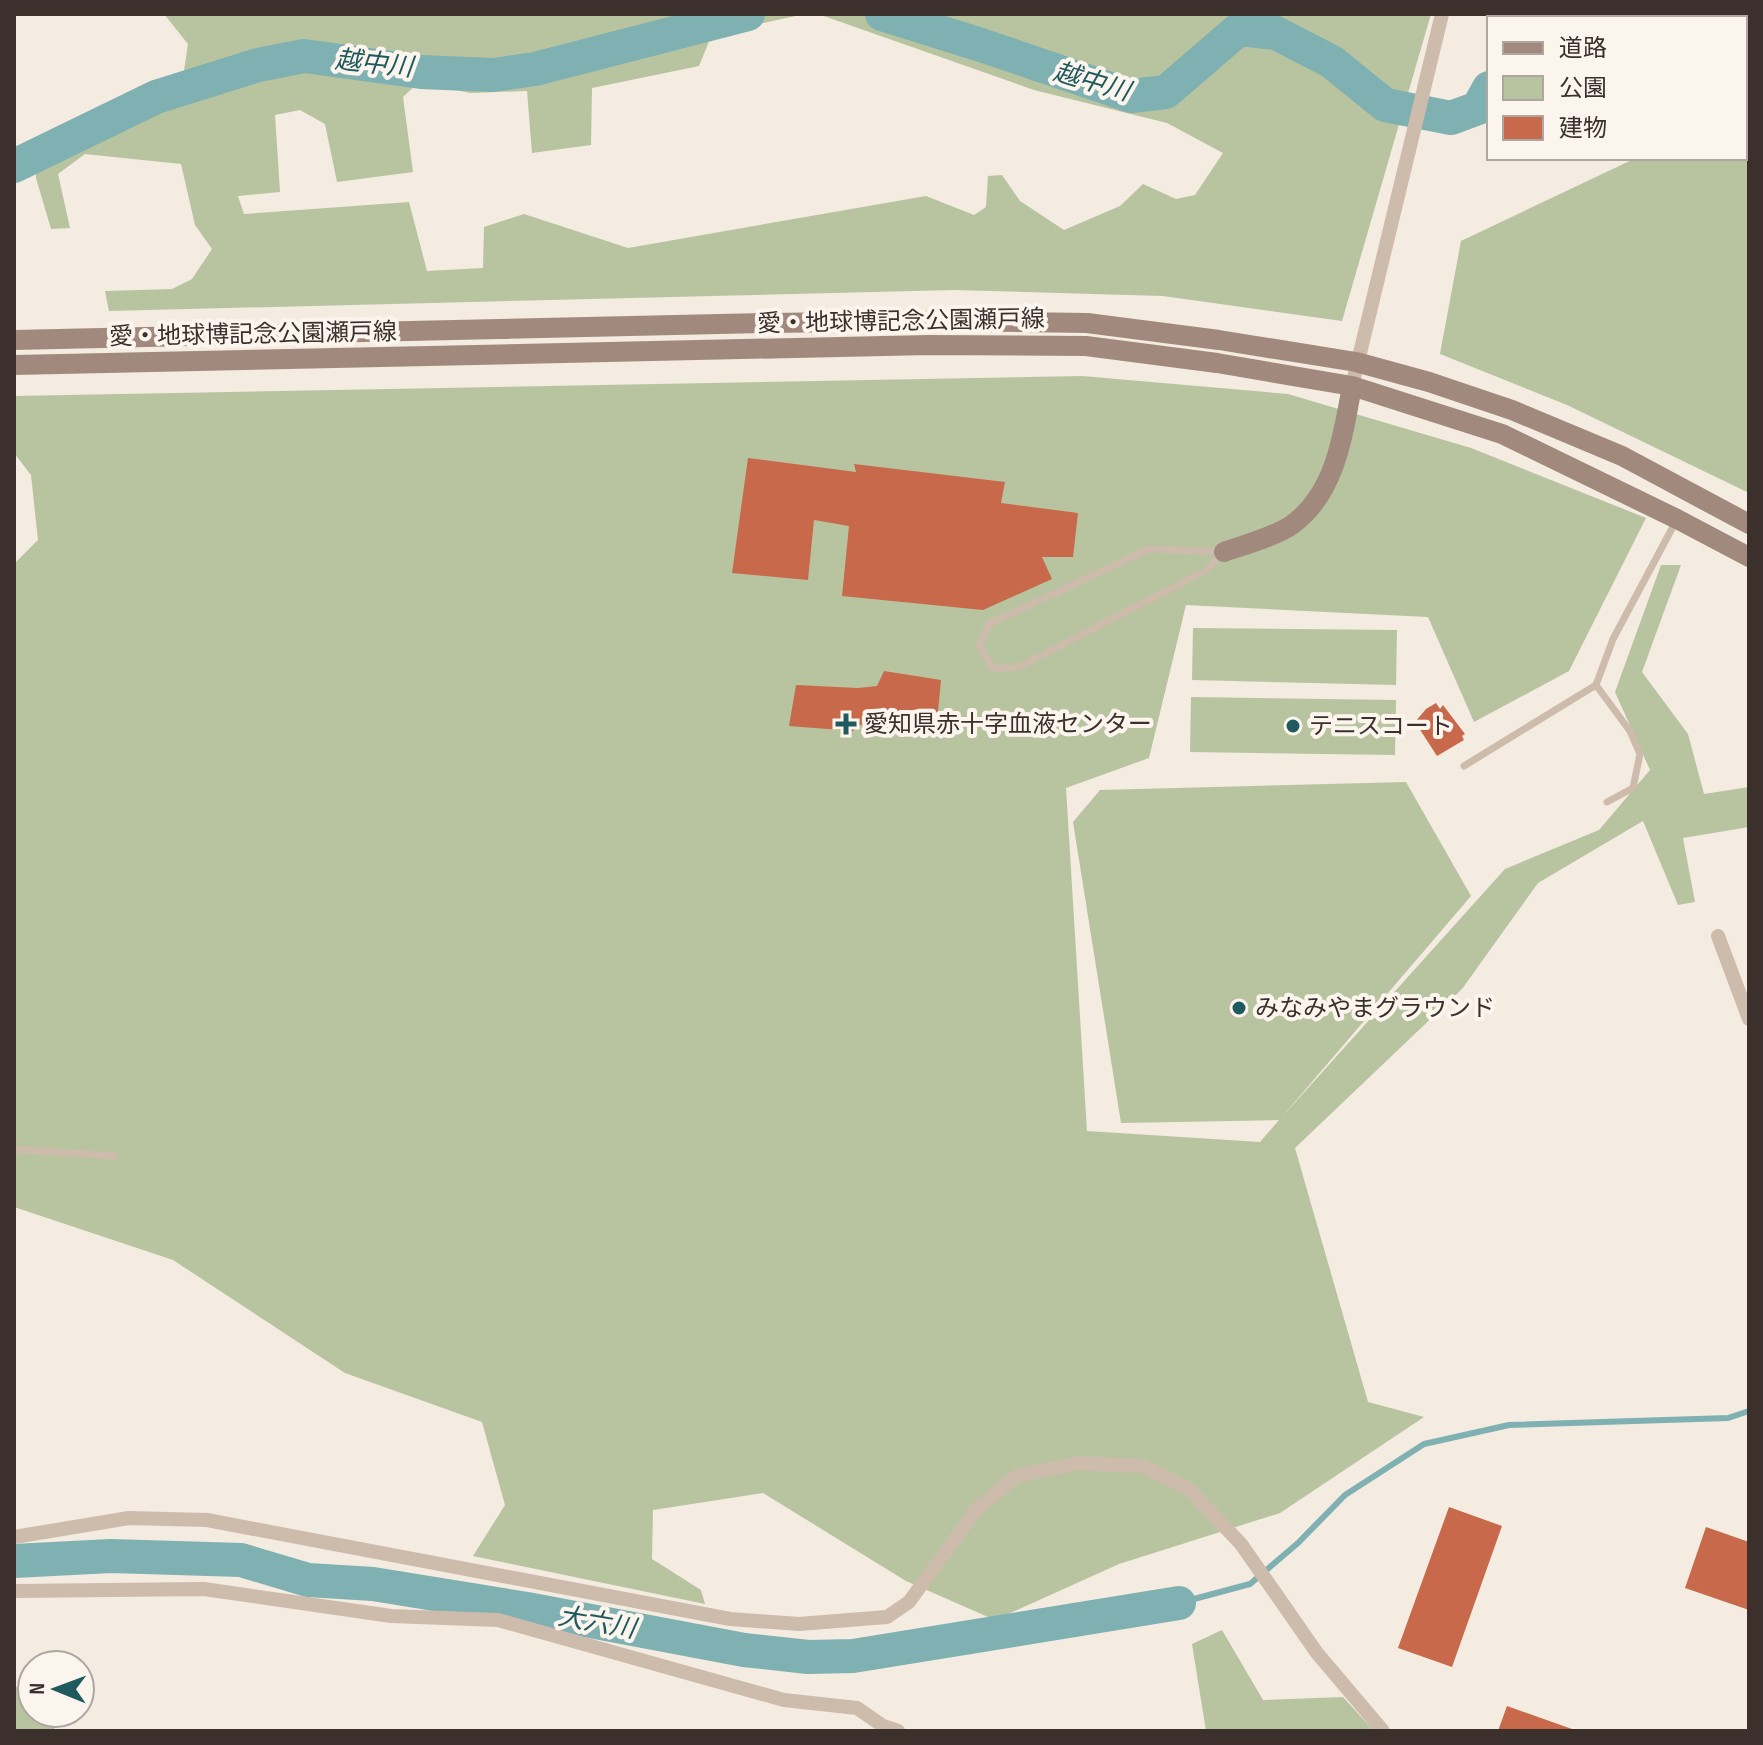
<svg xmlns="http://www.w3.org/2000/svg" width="1763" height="1745" font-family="'Sofia Sans Condensed','Noto Sans JP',sans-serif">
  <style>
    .green { fill: #b8c4a0 }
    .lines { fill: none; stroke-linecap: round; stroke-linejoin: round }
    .stream { stroke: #7fb0b2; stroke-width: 6 }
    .river { stroke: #7fb0b2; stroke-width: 34 }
    .building { fill: #c8694b }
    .lane { stroke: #cdbbac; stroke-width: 7 }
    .street { stroke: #cdbbac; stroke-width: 14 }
    .secondary { stroke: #a18a7d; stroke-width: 20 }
    .poi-dot { fill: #1f5a5e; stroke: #fbf5ee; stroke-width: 3 }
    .labels { text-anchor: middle; stroke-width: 8; stroke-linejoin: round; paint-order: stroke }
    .street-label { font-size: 24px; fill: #3b302b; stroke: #fbf5ee }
    .poi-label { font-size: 24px; fill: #3b302b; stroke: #fbf5ee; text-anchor: start }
    .water-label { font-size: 26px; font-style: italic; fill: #1f5a5e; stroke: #fbf5ee }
  </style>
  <rect width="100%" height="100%" fill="#f4ebe1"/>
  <path class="green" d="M164,14H805L712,34L699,66L592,88L591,145L532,153L527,91L470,93L419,82L403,97L413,172L337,182L325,124L300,110L275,115L280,192L238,196L244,214L409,202L427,271L483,268L484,227L524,214L628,248L926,196L974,215L986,207L988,176L1002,175L1020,201L1064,230L1120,206L1143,184L1176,199L1195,195L1223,153L1167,123L1034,90L818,14H1431L1342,321L1163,296L954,290L109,311L105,291L172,289L192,279L212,249L195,225L181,164L85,154L58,174L70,228L51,229L36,178L35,161L180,98L188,44Z
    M1749,92V493L1567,405L1440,354L1461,241L1636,158H1745V95Z
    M1082,376L1288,394L1471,448L1646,518L1569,671L1474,722L1428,617L1186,605L1149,758L1066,788L1087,1131L1260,1142L1279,1120L1121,1123L1073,822L1100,790L1406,782L1471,896L1281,1118L1505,869L1599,830L1650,770L1615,692L1661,565H1681L1642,672L1688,734L1704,794L1749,787V827L1683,838L1695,902L1678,905L1643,821L1538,883L1462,989L1295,1148L1368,1402L1424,1417L1280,1513L1119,1564L995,1620L906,1581L763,1493L653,1510L652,1559L701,1590L705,1604L473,1556L505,1505L482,1422L345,1373L173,1260L14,1207V564L38,540L31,475L14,453V396Z
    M1193,628L1397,630L1396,685L1192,680Z
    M1191,697L1396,700L1395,755L1190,752Z
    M1222,1630L1263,1700L1343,1697L1374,1731H1206L1192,1644Z
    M14,1685L32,1698V1713H52L56,1715L54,1731H14Z"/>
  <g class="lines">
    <path class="stream" d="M1179,1603L1250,1584L1298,1543L1345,1495L1424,1444L1509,1425L1728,1418L1749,1411"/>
    <path class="river" d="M882,14L981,45L1131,96L1166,92L1239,29L1276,33L1332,62L1385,105L1451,118L1478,108L1489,88
      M1508,18L1509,14
      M14,166L156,97L258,65L304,56L421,72L493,75L535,69L748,14
      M14,1561L111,1556L241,1560L308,1580L373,1584L527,1609L744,1650L808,1657L853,1656L1179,1603"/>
  </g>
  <path class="building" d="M748,458L856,472L854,464L1005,482L1001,503L1078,513L1073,557H1042L1052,579L983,610L842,596L849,526L814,520L808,580L732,573Z
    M884,671L941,680L937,722L879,718L880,723L859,725L853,731L789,726L796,685L858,688L877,686Z
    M1436,703L1440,709L1443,705L1465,734L1462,736L1464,740L1437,756L1415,722L1426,709Z
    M1449,1507L1502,1526L1452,1667L1398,1648Z
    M1706,1527L1749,1542V1610L1685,1588Z
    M1507,1706L1572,1729V1731H1498Z"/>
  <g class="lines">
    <path class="lane" d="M1149,549L1224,552L1205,571L1019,667L994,669L979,647L989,624Z
      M1596,685L1630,731L1640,754L1633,788L1607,802
      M1464,766L1596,685L1613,639L1676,521
      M14,1149L114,1156"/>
    <path class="street" d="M1562,18L1563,14
      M1745,40L1749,37
      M1352,386L1442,14
      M1718,936L1749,1019
      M14,1537L129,1518L207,1520L730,1619L799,1624L887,1617L909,1602L976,1510L1016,1476L1079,1463L1142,1466L1189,1489L1241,1544L1317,1653L1383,1731
      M14,1591L204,1589L391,1616L498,1620L784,1700L857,1708L883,1726L898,1731"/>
    <path class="secondary" d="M14,340L767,323L930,321L1087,323L1219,340L1356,362L1429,382L1512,410L1622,456L1749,524
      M14,365L929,345L1086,346L1217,363L1352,386L1502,434L1677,519L1749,557
      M1224,552C1244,545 1277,536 1293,524C1336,492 1343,435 1352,386"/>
  </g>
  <g class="poi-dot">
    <path d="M842 712h8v8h8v8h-8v8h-8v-8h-8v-8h8z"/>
    <circle cx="1293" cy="726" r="8"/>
    <circle cx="1239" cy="1008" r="8"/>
  </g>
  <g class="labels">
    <g class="street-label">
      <text transform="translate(901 321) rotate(-1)" y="8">愛・地球博記念公園瀬戸線</text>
      <text transform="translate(253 334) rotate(-1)" y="8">愛・地球博記念公園瀬戸線</text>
    </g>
    <g class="poi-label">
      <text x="864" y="732">愛知県赤十字血液センター</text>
      <text x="1309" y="734">テニスコート</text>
      <text x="1255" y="1016">みなみやまグラウンド</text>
    </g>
    <g class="water-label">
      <text transform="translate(374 63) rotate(6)" y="9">越中川</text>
      <text transform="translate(1092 81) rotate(16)" y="9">越中川</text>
      <text transform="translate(597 1622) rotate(10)" y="9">大六川</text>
    </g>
  </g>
  <rect width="1763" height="1745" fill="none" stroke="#3b302b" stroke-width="32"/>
  <rect x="1487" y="16" width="260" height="144" fill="#fbf5ee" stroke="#aea6a0" stroke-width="2"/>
  <rect x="1503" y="42" width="40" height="12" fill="#a18a7d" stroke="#aea6a0" stroke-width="2"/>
  <text x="1559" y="56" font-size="24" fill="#3b302b">道路</text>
  <rect x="1503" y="76" width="40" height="24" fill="#b8c4a0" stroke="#aea6a0" stroke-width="2"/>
  <text x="1559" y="96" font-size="24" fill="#3b302b">公園</text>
  <rect x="1503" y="116" width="40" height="24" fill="#c8694b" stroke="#aea6a0" stroke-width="2"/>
  <text x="1559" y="136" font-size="24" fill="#3b302b">建物</text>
  <g transform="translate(56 1689) rotate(271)"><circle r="38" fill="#fbf5ee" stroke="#aea6a0" stroke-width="2"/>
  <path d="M0-6L14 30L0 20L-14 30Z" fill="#1f5a5e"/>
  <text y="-12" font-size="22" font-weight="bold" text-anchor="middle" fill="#3b302b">N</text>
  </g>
</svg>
